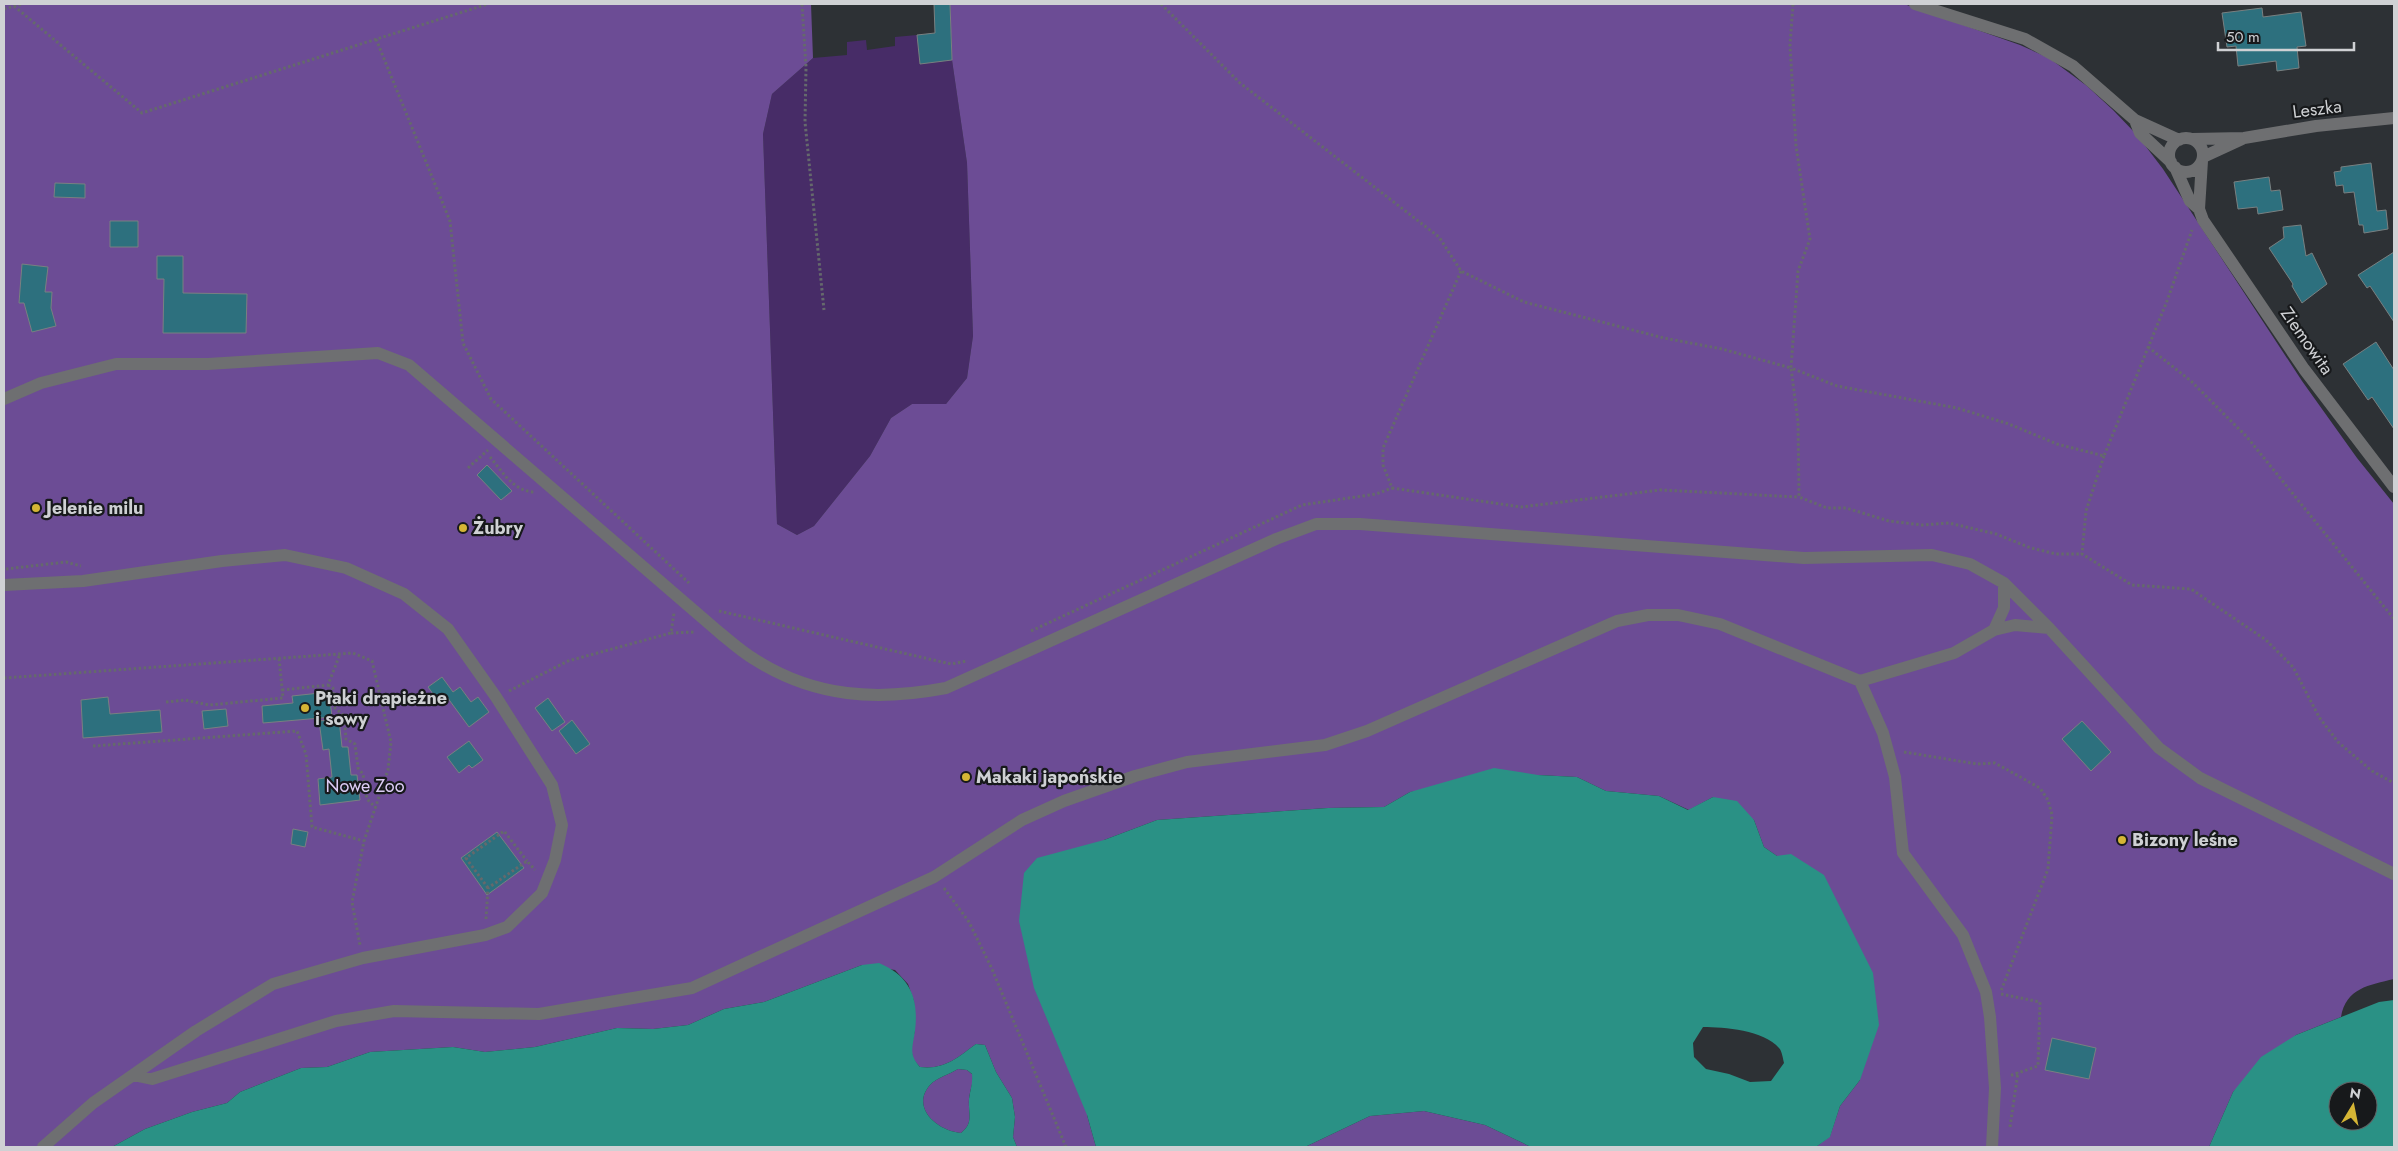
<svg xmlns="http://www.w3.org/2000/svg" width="2398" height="1151" font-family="Jost,sans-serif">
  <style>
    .green { fill: #472c67 }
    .forest { fill: #6c4c95 }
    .water { fill: #2a9185; fill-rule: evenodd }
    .building { fill: #2d707e; stroke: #798081 }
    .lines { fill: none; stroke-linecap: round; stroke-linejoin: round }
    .path { stroke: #65696c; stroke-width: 3; stroke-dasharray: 2.5 2.5; stroke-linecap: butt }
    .minor { stroke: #6e6f71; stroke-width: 12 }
    .poi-dot { fill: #d5b535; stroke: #17191b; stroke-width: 2 }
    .labels { text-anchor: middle; stroke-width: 4.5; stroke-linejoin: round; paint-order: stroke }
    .street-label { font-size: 18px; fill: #cfd1d4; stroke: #17191b }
    .poi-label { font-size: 18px; font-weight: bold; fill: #cfd1d4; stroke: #17191b; text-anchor: start }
    .park-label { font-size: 18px; fill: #dcccf5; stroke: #17191b }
  </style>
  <rect width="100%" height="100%" fill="#2d3135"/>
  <path class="green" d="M917,35L920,64L952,60L967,163L973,336L967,378L946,404H912L891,418L870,456L814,526L797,535L777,524L763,134L772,94L813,58L847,55V42L866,40L867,50L895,46V37Z"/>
  <path class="forest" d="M4,4H811L813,58L772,94L763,134L777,524L797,535L814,526L870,456L891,418L912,404H946L967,378L973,336L967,163L952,60L950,4H1904L2020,45L2049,58L2087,86L2113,110L2137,135L2163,169L2302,381L2357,458L2394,504V979C2369,985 2346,988 2341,1017L2296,1035L2233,1092L2209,1147H1816L1830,1136L1840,1106L1860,1080L1777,856L1764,847L1754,820L1713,797L1689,810L1659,796L1606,791L1577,777L1538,775L1410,792L1384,807L1327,808L1157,820L1104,840L1087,1115L1096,1147H1017L1013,1137L1015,1117L1012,1098L996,1072L985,1045L976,1044C957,1058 944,1070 920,1067L913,1059L911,1048L915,1030L914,1001L908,984L895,970L862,965L764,1002L724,1009L688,1025L653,1029L617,1028L535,1047L485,1052L453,1047L370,1052L327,1067L301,1068L240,1092L227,1103L192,1112L145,1129L112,1147H4Z
    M958,1069L967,1070L973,1075C973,1084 970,1090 969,1099C968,1114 974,1123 961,1133C938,1131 910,1108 930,1085C936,1078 950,1074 958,1069Z
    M1424,1111L1485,1125L1531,1147H1305L1370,1116Z"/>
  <path class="water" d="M1494,768L1538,775L1577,777L1606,791L1659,796L1688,810L1713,797L1737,801L1754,820L1764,847L1777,856L1791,854L1824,875L1873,973L1879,1025L1860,1080L1840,1106L1830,1137L1816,1147H1531L1485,1125L1424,1111L1370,1116L1305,1147H1096L1087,1115L1034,988L1019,921L1024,873L1037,858L1104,840L1157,820L1328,808L1384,807L1410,792ZM1703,1027C1724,1027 1764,1030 1779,1048C1782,1051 1783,1059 1784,1063L1771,1081L1750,1082L1729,1074L1706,1069L1694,1057L1693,1043Z
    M879,963C910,976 919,998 915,1031C913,1046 908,1054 920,1067C944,1070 957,1058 976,1044L985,1045L996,1072L1012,1098L1015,1117L1013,1137L1017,1147H112L145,1129L192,1112L227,1103L240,1092L301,1068L327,1067L370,1052L453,1047L485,1052L535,1047L617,1028L653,1029L688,1025L724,1009L764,1002L862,965ZM958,1069L967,1070L972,1074C973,1084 970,1090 969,1099C968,1114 974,1123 961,1133C938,1131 910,1108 930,1085C936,1078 950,1074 958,1069Z
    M2394,1000V1147H2209L2233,1092L2261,1057L2296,1035L2379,1002ZM2338,1091H2368V1121H2338Z"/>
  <path class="building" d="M934,4H950L952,60L920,64L917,35L935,33Z
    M2262,8L2263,17L2301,12L2306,46L2297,47L2299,68L2277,71L2276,61L2238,66L2236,46L2227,47L2222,13Z
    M2371,163L2377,211L2386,210L2388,229L2364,233L2363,225H2359L2354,192L2344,193L2343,185L2336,186L2334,172L2341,171V167Z
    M2269,177L2271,191L2280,190L2283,210L2258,214L2257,207L2238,209L2234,182Z
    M55,183L85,184V198L54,197Z
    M110,221H138V247H110Z
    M2301,225L2306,256L2312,253L2327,284L2302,303L2292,286L2293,284L2269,248L2284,238L2283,227Z
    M2394,252V322L2370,286L2367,288L2358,275Z
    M157,256H183V293L247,294L246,333H163L164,279H157Z
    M22,264L48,267L45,292H52L51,308L56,326L32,332L24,303H19Z
    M2376,342L2394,370V429L2372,397L2368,400L2343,364Z
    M487,465L512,491L501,500L477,475Z
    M442,677L453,692L460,687L471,702L478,697L489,712L469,727L447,697L439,702L428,687Z
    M329,692L332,717L263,723L262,706L293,703L292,696Z
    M108,697L110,714L160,710L162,732L83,738L81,700Z
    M548,698L565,722L552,731L535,708Z
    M226,709L228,726L204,729L202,711Z
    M339,719L342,747H348L351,775H357L360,800L320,805L318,779L332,777L329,749L323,750L319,721Z
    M572,720L590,744L576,754L559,731Z
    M2082,721L2111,752L2091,771L2062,739Z
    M469,741L483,760L472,768L469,765L459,773L447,757Z
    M293,829L308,832L305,847L291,844Z
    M497,832L524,868L487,895L461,858Z
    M2052,1038L2096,1048L2089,1079L2045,1070Z"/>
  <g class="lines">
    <path class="path" d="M802,4L806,67L805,122L824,310
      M1161,4L1240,83L1439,237L1461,271L1524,302L1664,338L1722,349L1791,368L1798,422L1799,497L1827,508H1846L1889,521L1922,525L1949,523L1996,534L2031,548L2056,554H2082
      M1793,4L1790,45L1796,146L1810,239L1798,271L1791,368L1837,386L1957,408L2009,424L2057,444L2104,456L2167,301L2192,230
      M14,6L142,113L488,4
      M4,9L22,4
      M376,39L450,221L463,343L491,399L689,583
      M1461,271L1383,448V465L1392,488L1521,507L1660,490L1799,497
      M2148,347L2191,381L2247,437L2394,619
      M2104,456L2086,511L2082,554L2132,585L2191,589L2266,640L2293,667L2319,717L2338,742L2372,771L2394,783
      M490,457C502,471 513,491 534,492
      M468,468L488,450
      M6,569L66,562L81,566
      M719,611L951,664L967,661
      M1031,631L1302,505L1376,494L1392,488
      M671,633L694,632
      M4,678L353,653L372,661L391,742L388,770L364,841L352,902L360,945
      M328,685L333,688L334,707L344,716L346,739L355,744L358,768L363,774L367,799L376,808
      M282,690L328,685L340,654
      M509,691L568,661L671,633L674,613
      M166,702L185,700L209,705L283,698L279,658
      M93,746L297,731L306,754L312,827L364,841
      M1904,752L1977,764L1995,763L2040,788L2048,800L2052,815L2048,869L2001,991
      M488,888L466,858L504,831L527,861
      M944,888L969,922L992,969L1066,1147
      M486,919L488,888L527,861L535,870
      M2001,994L2040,1002L2038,1066L2009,1076
      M2010,1127L2018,1072"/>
    <path class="minor" d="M1915,4L2025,39L2073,66L2135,120L2179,140
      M2135,120L2140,133L2171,162
      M2169 155a17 17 0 1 1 34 0a17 17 0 1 1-34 0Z
      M2192,139L2244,138L2316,126L2394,118
      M2203,157L2242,139
      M2202,161L2199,209L2203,220L2304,369L2394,487
      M2175,167L2190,201L2199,209
      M4,399L41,383L116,364H208L378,353L409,365L720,633C731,642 742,652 754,659C815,698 877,701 946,688L1276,539L1316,524H1360L1804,558L1932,555L1970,564L2004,583L2049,628L2015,625L1994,630L1954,653L1860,681
      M4,585L83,581L222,561L285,555L346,568L404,594L448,629L496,697L552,785L562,825L555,860L542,893L507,927L485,935L363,958L273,984L196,1031L93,1103L43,1147
      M2049,628L2159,748L2200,778L2394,874
      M1994,630L2004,608V583
      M133,1075L152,1079L336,1021L394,1011L539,1014L692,988L934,877L1022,820L1064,801L1135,776L1187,762L1325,745L1367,731L1617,621L1648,615H1678L1720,624L1860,681L1883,733L1895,777L1903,853L1963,935L1986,992L1990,1017L1995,1088L1992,1147"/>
  </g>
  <g class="poi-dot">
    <circle cx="36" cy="508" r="5"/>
    <circle cx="463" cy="528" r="5"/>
    <circle cx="305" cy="708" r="5"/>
    <circle cx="966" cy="777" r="5"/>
    <circle cx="2122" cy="840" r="5"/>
  </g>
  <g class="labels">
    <g class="street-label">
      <text transform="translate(2317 109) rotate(-7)" y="6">Leszka</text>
      <text transform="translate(2307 341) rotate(55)" y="6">Ziemowita</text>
    </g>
    <g class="poi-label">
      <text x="46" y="514">Jelenie milu</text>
      <text x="473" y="534">Żubry</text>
      <text x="315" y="704">Ptaki drapieżne<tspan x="315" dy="21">i sowy</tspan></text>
      <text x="976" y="783">Makaki japońskie</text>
      <text x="2132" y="846">Bizony leśne</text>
    </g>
    <g class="park-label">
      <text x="365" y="792">Nowe Zoo</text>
    </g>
  </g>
  <rect width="2398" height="1151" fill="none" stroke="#cfd1d4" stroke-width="10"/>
  <g transform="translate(2353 1106) rotate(10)"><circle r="24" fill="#17191b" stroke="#616365"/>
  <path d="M0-4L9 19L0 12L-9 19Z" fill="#d5b535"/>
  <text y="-8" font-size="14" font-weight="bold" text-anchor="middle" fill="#cfd1d4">N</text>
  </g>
  <path d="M2218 42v8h136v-8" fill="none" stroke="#cfd1d4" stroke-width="2.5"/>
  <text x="2226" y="42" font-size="15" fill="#cfd1d4" stroke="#17191b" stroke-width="4" paint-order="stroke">50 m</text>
</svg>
